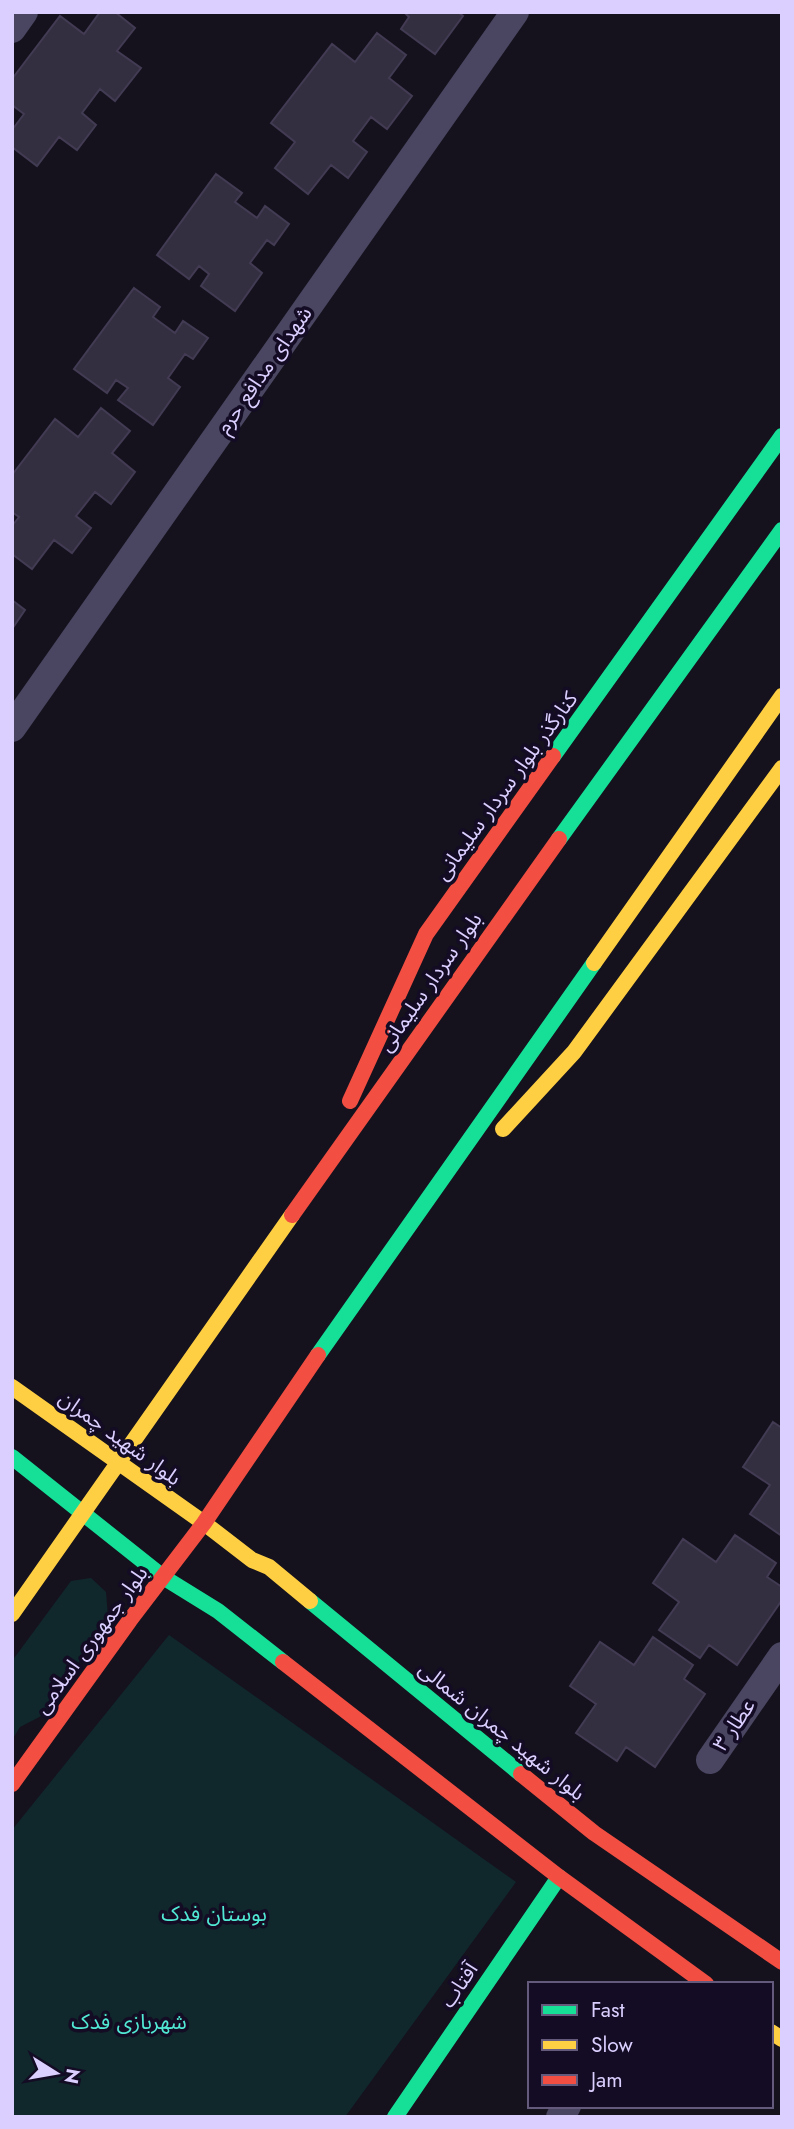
<svg xmlns="http://www.w3.org/2000/svg" width="794" height="2129" font-family="Jost,'Noto Sans Arabic',sans-serif">
  <style>
    .green { fill: #10282c }
    .building { fill: #342f40; stroke: #423b53; stroke-width: 2 }
    .lines { fill: none; stroke-linecap: round; stroke-linejoin: round }
    .street { stroke: #4a4560; stroke-width: 28 }
    .fast { stroke: #16e098; stroke-width: 16 }
    .slow { stroke: #ffcf43; stroke-width: 16 }
    .jam { stroke: #f24e42; stroke-width: 16 }
    .labels { text-anchor: middle; stroke-width: 7; stroke-linejoin: round; paint-order: stroke }
    .street-label { font-size: 21px; fill: #dacfff; stroke: #130c24 }
    .park-label { font-size: 21px; fill: #51e9d4; stroke: #130c24 }
  </style>
  <rect width="100%" height="100%" fill="#15121e"/>
  <path class="green" d="M91,1578L106,1592L108,1618L45,1714L20,1727L12,1740V1661L71,1581Z
    M169,1635L516,1882L345,2117H12V1830Z"/>
  <path class="building" d="M100,12H115L135,28L117,51L141,68L115,101L100,89L82,113L96,125L77,150L59,137L37,166L12,147V130L24,114L12,105V79L60,16L84,34Z
    M404,12H458L463,16L435,54L401,29L409,17Z
    M377,33L406,55L389,78L412,96L387,129L371,117L353,141L367,152L348,178L331,165L308,194L275,168L295,142L271,123L332,44L355,62Z
    M216,174L242,193L235,202L257,218L265,206L289,224L274,245L267,240L250,263L262,273L235,311L201,286L209,274L199,266L189,279L157,255Z
    M134,288L160,307L153,317L175,333L183,321L208,338L193,359L185,354L168,378L180,387L153,425L118,400L128,388L116,380L107,393L74,369Z
    M101,408L130,431L112,453L135,472L111,504L95,492L76,516L91,528L72,553L54,540L32,569L12,554V526L19,517L12,512V475L55,419L78,437Z
    M12,600L25,610L12,629Z
    M773,1422L782,1428V1536L750,1514L770,1485L743,1467Z
    M735,1535L776,1563L767,1577L782,1587V1600L737,1665L709,1645L700,1658L659,1630L679,1602L653,1583L683,1539L716,1562Z
    M653,1637L693,1665L684,1679L705,1694L655,1767L626,1747L617,1761L576,1733L596,1704L570,1686L600,1642L634,1665Z"/>
  <g class="lines">
    <path class="street" d="M12,29L24,12
      M12,728L515,12
      M710,1760L782,1656
      M560,2117L567,2106"/>
    <path class="fast" d="M553,756L782,436
      M559,839L782,530
      M318,1355L594,963
      M12,1457L163,1577L218,1611L283,1662
      M310,1601L521,1774
      M395,2117L559,1877"/>
    <path class="slow" d="M594,963L782,696
      M503,1129L574,1052L782,768
      M12,1387L204,1523L252,1560L269,1567L310,1601
      M12,1614L292,1215
      M771,2032L782,2039"/>
    <path class="jam" d="M350,1101L426,934L553,756
      M292,1215L559,839
      M283,1662L559,1877L706,1984
      M521,1774L594,1833L782,1962
      M12,1784L130,1620L204,1523L318,1355"/>
  </g>
  <g class="labels">
    <g class="street-label">
      <text transform="translate(264 370) rotate(-55)" y="7">شهدای مدافع حرم</text>
      <text transform="translate(506 786) rotate(-54)" y="7">کنارگذر بلوار سردار سلیمانی</text>
      <text transform="translate(430 982) rotate(-55)" y="7">بلوار سردار سلیمانی</text>
      <text transform="translate(120 1438) rotate(36)" y="7">بلوار شهید چمران</text>
      <text transform="translate(91 1640) rotate(-54)" y="7">بلوار جمهوری اسلامی</text>
      <text transform="translate(734 1725) rotate(-56)" y="7">عطار ۳</text>
      <text transform="translate(502 1731) rotate(39)" y="7">بلوار شهید چمران شمالی</text>
      <text transform="translate(459 1985) rotate(-56)" y="7">آفتاب</text>
    </g>
    <g class="park-label">
      <text x="214" y="1921">بوستان فدک</text>
      <text x="129" y="2029">شهربازی فدک</text>
    </g>
  </g>
  <rect width="794" height="2129" fill="none" stroke="#dacfff" stroke-width="28"/>
  <rect x="528" y="1982" width="245" height="126" fill="#130c24" stroke="#635a7c" stroke-width="2"/>
  <rect x="542" y="2005" width="35" height="10" fill="#16e098" stroke="#635a7c" stroke-width="2"/>
  <text x="591" y="2017" font-size="21" fill="#dacfff">Fast</text>
  <rect x="542" y="2040" width="35" height="10" fill="#ffcf43" stroke="#635a7c" stroke-width="2"/>
  <text x="591" y="2052" font-size="21" fill="#dacfff">Slow</text>
  <rect x="542" y="2075" width="35" height="10" fill="#f24e42" stroke="#635a7c" stroke-width="2"/>
  <text x="591" y="2087" font-size="21" fill="#dacfff">Jam</text>
  <g transform="translate(56 2073) rotate(101)" stroke="#130c24" stroke-width="5" paint-order="stroke">
  <path d="M0-5L12 26L0 18L-12 26Z" fill="#dacfff"/>
  <text y="-10" font-size="19" font-weight="bold" text-anchor="middle" fill="#dacfff">N</text>
  </g>
</svg>
